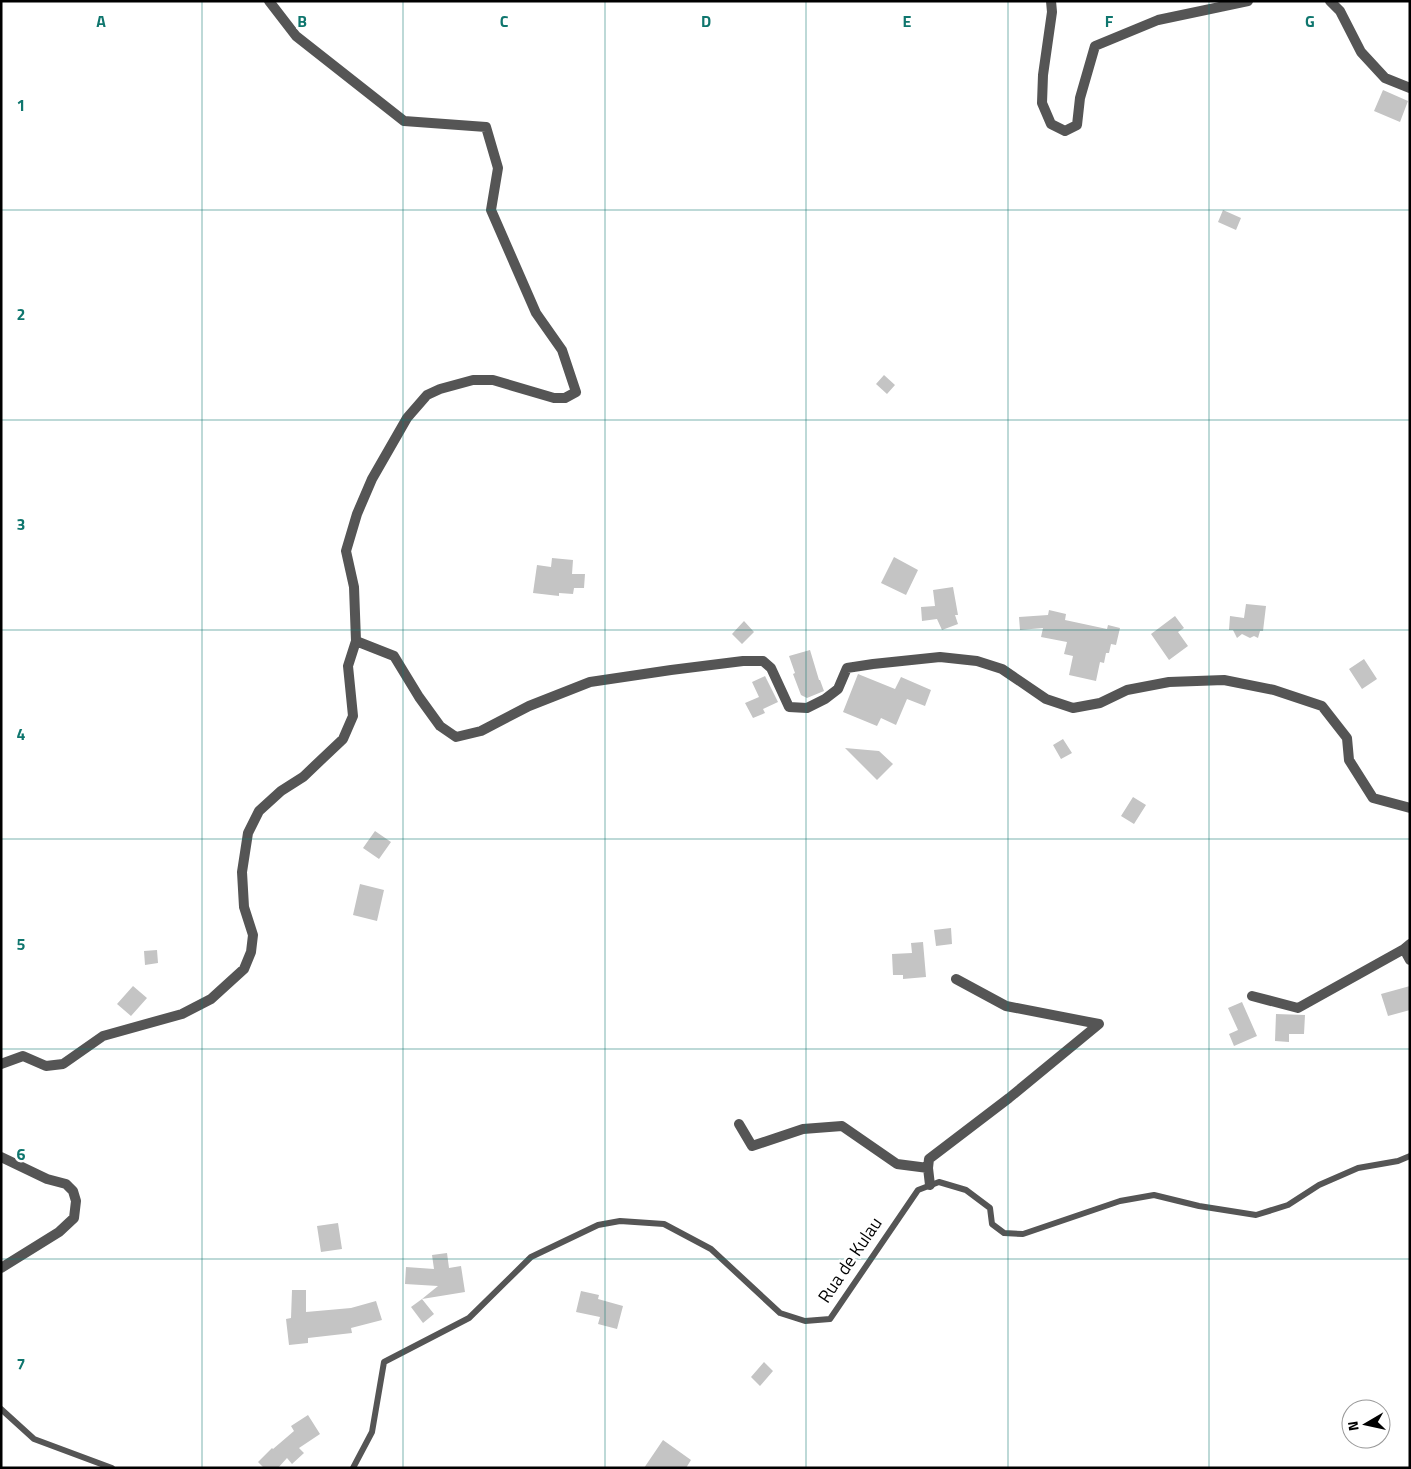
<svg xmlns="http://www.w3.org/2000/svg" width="1411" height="1469" font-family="'Titillium Web',sans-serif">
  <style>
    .building { fill: #c4c4c4 }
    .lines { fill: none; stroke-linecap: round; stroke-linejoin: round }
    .lane { stroke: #555; stroke-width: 6 }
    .street { stroke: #555; stroke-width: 10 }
    .grid { fill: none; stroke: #0f766e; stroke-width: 1; stroke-opacity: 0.55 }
    .labels { text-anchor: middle; stroke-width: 5; stroke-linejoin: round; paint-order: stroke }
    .street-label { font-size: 18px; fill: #000; stroke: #fff }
    .grid-label { font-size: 16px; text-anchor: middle; font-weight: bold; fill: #0f766e; stroke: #fff; stroke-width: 5; stroke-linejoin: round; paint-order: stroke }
  </style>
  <rect width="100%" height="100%" fill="#fff"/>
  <path class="building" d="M1383,90L1408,101L1400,122L1374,111Z
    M1223,210L1241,218L1236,230L1218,222Z
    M884,375L895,385L887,394L876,384Z
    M894,557L918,570L906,595L881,583Z
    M552,558L573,560L572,574H585L584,588H574L573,594L559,593V596L533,593L537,565L551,567Z
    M953,587L958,615H955L958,624L942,630L937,619L922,621L921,607L935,606L933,590Z
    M1246,604L1266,606L1263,631H1260L1258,638L1254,636L1250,638L1242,634L1237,638L1233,630H1229L1230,616L1244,618Z
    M1049,610L1066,614L1065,620L1107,629L1108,625L1120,628L1116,645L1111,644L1109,653H1106L1104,663L1100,662L1096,681L1069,675L1073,656L1064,654L1067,642L1041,637L1043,628L1020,630L1019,617L1048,615Z
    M1175,616L1184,628L1178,632L1188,646L1169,660L1151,634Z
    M744,621L754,632L742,644L732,634Z
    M810,650L819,680H820L824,691L807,698L801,695L793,674L795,673L789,656Z
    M1364,659L1377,679L1362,689L1349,669Z
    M858,674L895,689L901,677L931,690L925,706L907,699L896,725L881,718L877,726L843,712Z
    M765,676L778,702L763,709L765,713L753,718L745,703L759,697L752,682Z
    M1063,739L1072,753L1061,759L1053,745Z
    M845,748L879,751L893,764L877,780Z
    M1133,797L1146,805L1134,824L1121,816Z
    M375,831L391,842L379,859L363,848Z
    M360,884L384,890L377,921L353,915Z
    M951,928L952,944L936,946L934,930Z
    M923,942L926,977L903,979V975H893L892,954L912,953L911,943Z
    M157,950L158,963L145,965L144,951Z
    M133,986L147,998L131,1016L117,1004Z
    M1410,986V1010L1388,1016L1381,994Z
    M1242,1002L1257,1036L1234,1046L1229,1034L1238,1030L1228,1008Z
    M1276,1014L1305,1015L1304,1034H1289V1042L1275,1041Z
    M338,1223L342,1249L321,1252L317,1226Z
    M447,1253L449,1268L461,1266L465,1292L422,1299L438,1286L405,1284L406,1267L434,1269L432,1255Z
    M292,1290H306V1312L351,1308L376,1301L382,1320L351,1328L352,1333L308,1338V1343L289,1345L286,1319L291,1318Z
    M581,1291L599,1295L598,1299L623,1306L617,1329L598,1324L600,1317L576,1312Z
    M422,1299L434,1314L423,1323L411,1307Z
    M764,1362L773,1371L760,1386L751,1377Z
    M308,1415L320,1434L299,1448L304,1453L292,1464L287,1458L278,1468H264L258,1462L272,1448L273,1449L294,1431L291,1426Z
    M663,1440L691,1460L686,1468H644Z"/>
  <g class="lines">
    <path class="lane" d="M1,1409L34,1439L112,1468
      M353,1468L372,1432L384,1362L469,1318L531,1257L598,1225L620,1221L664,1224L711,1249L780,1313L805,1321L830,1319L918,1190L939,1182L966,1190L990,1208L992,1224L1004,1233L1023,1234L1120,1201L1154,1195L1199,1206L1256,1215L1288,1205L1319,1185L1358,1168L1398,1161L1410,1156"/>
    <path class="street" d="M1051,1L1052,12L1043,75L1042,103L1051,124L1065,131L1077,125L1080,98L1095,46L1158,20L1248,1
      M1330,1L1340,11L1361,52L1385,78L1410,88
      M356,641L394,656L419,697L440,726L456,737L481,731L529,706L590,682L671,670L743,661H763L771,668L789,707L807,708L825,699L838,689L847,668L873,664L940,657L977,661L1002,669L1046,699L1073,708L1100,703L1127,690L1169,682L1224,680L1274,690L1322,706L1347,738L1349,760L1373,798L1410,808
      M1410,944L1404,949L1410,960
      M1252,996L1298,1008L1404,949
      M1,1064L23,1056L46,1066L63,1064L103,1036L182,1014L211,999L244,969L251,952L253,935L244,907L242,872L248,833L259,811L281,791L303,777L343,739L353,716L348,666L356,641L354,587L346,551L357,514L372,479L407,418L427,395L440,389L473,380H493L554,398H565L576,392L562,350L536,313L491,210L498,168L486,127L404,121L296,36L269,1
      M739,1124L752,1146L803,1129L842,1126L897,1164L928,1168L930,1185
      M1,1157L47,1179L66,1184L73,1191L76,1201L74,1218L59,1232L1,1268
      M928,1168L929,1159L1009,1098L1099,1024L1006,1006L956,979"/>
  </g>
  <path class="grid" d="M202,1V1468M403,1V1468M605,1V1468M806,1V1468M1008,1V1468M1209,1V1468M1,210H1410M1,420H1410M1,630H1410M1,839H1410M1,1049H1410M1,1259H1410"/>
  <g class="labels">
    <g class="street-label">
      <text transform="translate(850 1260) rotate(-56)" y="6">Rua de Kulau</text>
    </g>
  </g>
  <g class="grid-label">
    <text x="101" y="27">A</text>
    <text x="302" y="27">B</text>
    <text x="504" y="27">C</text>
    <text x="706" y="27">D</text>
    <text x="907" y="27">E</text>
    <text x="1109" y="27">F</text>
    <text x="1310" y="27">G</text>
    <text x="21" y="111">1</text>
    <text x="21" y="320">2</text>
    <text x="21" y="530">3</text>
    <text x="21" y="740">4</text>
    <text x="21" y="950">5</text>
    <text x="21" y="1160">6</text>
    <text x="21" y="1370">7</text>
  </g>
  <rect width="1411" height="1469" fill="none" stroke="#000000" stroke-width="5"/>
  <g transform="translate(1366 1424) rotate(261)"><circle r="24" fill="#ffffff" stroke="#999999"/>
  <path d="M0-4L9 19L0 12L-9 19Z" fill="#000000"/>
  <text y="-8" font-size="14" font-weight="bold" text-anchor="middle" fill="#000000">N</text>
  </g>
</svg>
